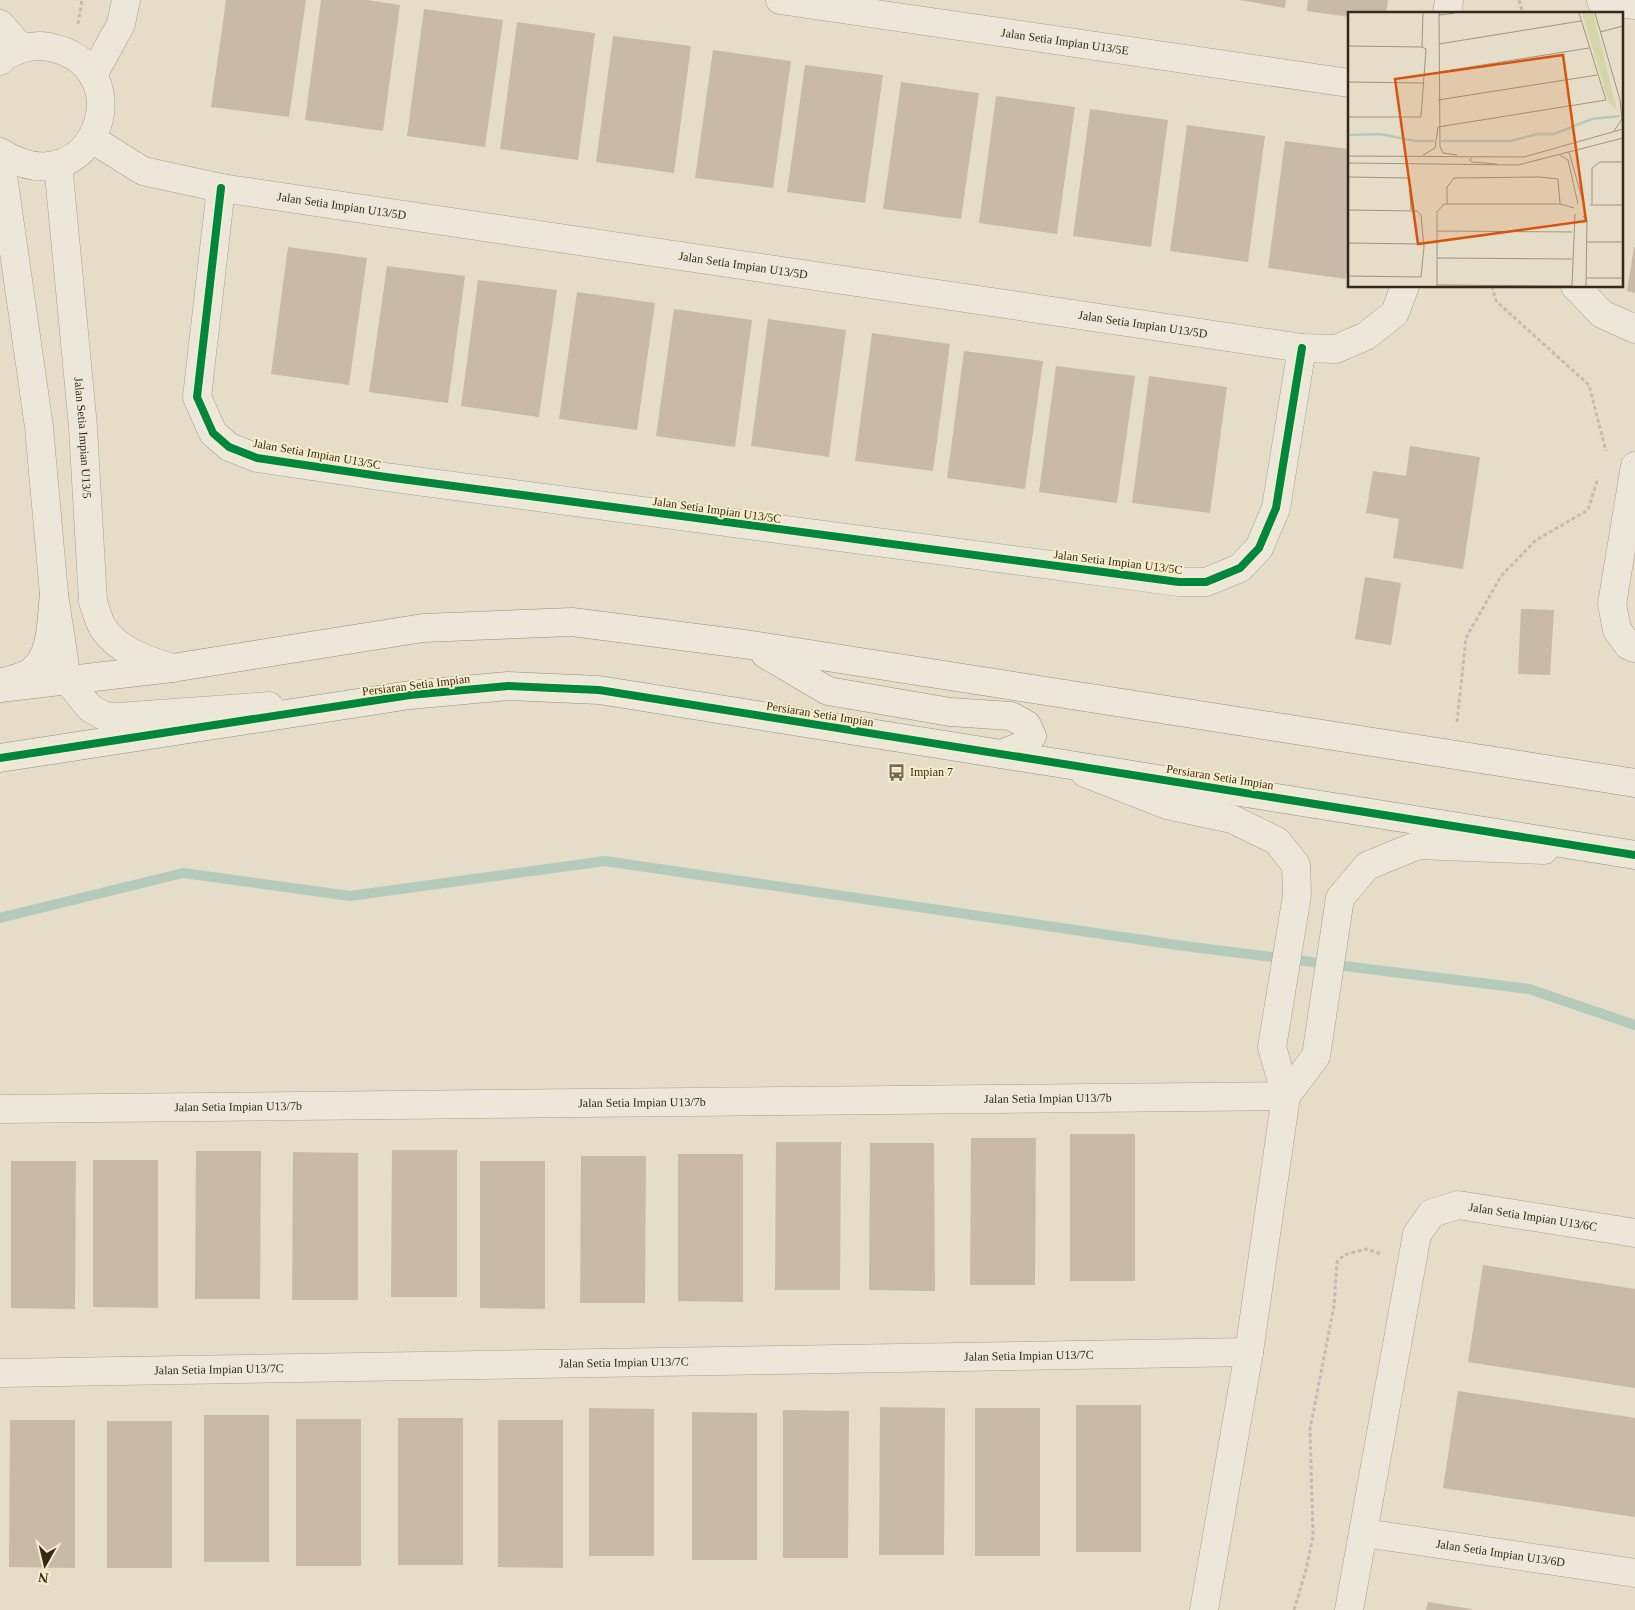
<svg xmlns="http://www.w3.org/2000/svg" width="1635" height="1610" font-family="'Times New Roman',serif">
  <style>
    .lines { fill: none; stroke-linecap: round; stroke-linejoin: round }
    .stream { stroke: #b4cabd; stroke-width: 10 }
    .building { fill: #c9baa8 }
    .street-casing { stroke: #a9a191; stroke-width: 29 }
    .secondary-casing { stroke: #999081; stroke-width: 29 }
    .path { stroke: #c4beb0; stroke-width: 3; stroke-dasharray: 4 2.5; stroke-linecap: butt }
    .street { stroke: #ece7d9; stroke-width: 28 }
    .secondary { stroke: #ece7d9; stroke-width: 28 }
    .cycleway-casing { stroke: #f8edca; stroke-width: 11 }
    .cycleway { stroke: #00873e; stroke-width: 8 }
    .labels { text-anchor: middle; stroke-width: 4; stroke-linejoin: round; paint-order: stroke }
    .street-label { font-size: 12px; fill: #372919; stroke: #f8edca }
    .poi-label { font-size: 12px; fill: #372919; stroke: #f8edca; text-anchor: start }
    .inset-river { fill: none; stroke: #b4cabd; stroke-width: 2.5 }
    .inset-road { fill: none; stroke: #9f9581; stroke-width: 1 }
    .view { fill: #d6540d; fill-opacity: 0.15; stroke: #d6540d; stroke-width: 2.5 }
    .inset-edge { fill: none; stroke: #372919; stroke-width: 2.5 }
  </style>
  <rect width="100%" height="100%" fill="#e5ddc7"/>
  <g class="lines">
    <path class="stream" d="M0,918L183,873L350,896L605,861L1184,946L1529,989L1635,1025"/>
  </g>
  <path class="building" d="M226,0H306L289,117L211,107Z
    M321,0H367L400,5L383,131L305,120Z
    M1239,0H1286L1285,8Z
    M1308,0H1388L1386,14H1349V17L1307,11Z
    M424,9L503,20L485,147L407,136Z
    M517,22L595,33L578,160L500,149Z
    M613,36L691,46L674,173L596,162Z
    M713,50L791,61L773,188L695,178Z
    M805,65L883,75L865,203L787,192Z
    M901,82L979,93L961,219L883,209Z
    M996,96L1075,107L1057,234L979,223Z
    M1090,109L1168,120L1151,247L1073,236Z
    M1187,125L1265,136L1248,262L1170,251Z
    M1285,141L1349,149V262L1346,279L1268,268Z
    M288,247L367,258L349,385L271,374Z
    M1634,247H1635V293L1627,291Z
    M387,266L465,276L448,403L369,392Z
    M478,280L557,290L539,417L461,406Z
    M577,292L655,303L637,430L559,419Z
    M674,309L752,320L735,447L656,436Z
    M768,319L846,330L829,457L751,446Z
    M872,333L950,344L933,471L855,461Z
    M964,351L1043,361L1025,489L947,478Z
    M1056,366L1135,376L1117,503L1039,492Z
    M1149,376L1227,387L1210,513L1132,503Z
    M1410,446L1480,457L1463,569L1393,558L1399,519L1366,513L1373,471L1406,476Z
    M1365,577L1401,583L1391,645L1355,639Z
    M1521,609L1554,610L1550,675L1518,674Z
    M1070,1134H1135V1281H1070Z
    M971,1138H1036L1035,1285H970Z
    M776,1142H841L840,1290H775Z
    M870,1143H934L935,1291L869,1290Z
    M392,1150H457V1297H391Z
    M196,1151H261L260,1299H195Z
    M293,1152L358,1153V1300H292Z
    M678,1154H743V1302L678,1301Z
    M581,1156H646L645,1303H580Z
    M93,1160H158V1308L93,1307Z
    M11,1161H76L75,1309L11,1308Z
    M480,1161H545V1309L480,1308Z
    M1483,1265L1635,1289V1388L1468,1362Z
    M1458,1391L1635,1418V1517L1443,1488Z
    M1076,1405H1141V1552H1076Z
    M880,1407L945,1408L944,1555H879Z
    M589,1408L654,1409V1556H589Z
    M975,1408H1040V1556H975Z
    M783,1410L849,1411L848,1558H783Z
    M692,1412L757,1413V1560H692Z
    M204,1415H269V1562H204Z
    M398,1418H463V1565H398Z
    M296,1419H361V1566H296Z
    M10,1420H75V1568L9,1567Z
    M498,1420H563V1568L498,1567Z
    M107,1421H172V1568H107Z
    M1428,1602L1472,1609V1610H1426Z"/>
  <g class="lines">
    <defs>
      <g id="street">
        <path id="s1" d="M780,0L1349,83"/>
        <path d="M1601,1L1635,5"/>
        <path d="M1447,14L1449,0"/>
        <path d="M0,24L21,48"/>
        <path d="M0,61C12,49 33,44 49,47C146,66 93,212 0,152"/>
        <path d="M93,75L121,24L126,0"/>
        <path id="s2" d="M92,139L143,171L221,188L1302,348L1336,349L1366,336L1395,313L1405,286"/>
        <path d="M0,155L39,427L54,594L67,680L90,708L104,716L118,717L269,706"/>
        <path id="s3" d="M58,164L83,427L93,602C96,610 98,620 103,628C118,651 147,660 172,668"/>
        <path d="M221,188L197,397L213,433L229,447L257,458L386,477L1179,582H1206L1240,568L1259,548L1276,508L1302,348"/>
        <path d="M1575,286L1602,314L1635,329"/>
        <path d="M1635,466L1612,604L1617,630L1629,646L1635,648"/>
        <path d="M1085,773L1167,805L1232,819L1277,841L1296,865L1297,895L1272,1047L1286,1096L1249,1352L1204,1610"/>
        <path d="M1286,1096L1316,1056L1340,898L1367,866L1418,845L1544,850"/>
        <path id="s4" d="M0,1109L1286,1096"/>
        <path id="s5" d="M0,1373L1249,1352"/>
        <path id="s6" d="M1364,1533L1635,1573"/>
        <path id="s7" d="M1349,1610L1417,1234L1432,1213L1458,1205L1635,1233"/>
      </g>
      <path id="secondary" d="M765,654L828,691L950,712L1011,716L1027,725L1032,736L1024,745L1001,754
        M6,681C14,679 25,677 32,671C53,655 51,619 54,594
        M0,688L172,668L423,628L572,622L751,645L1635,783
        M0,758L410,695L508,686L599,690L1635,855"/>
    </defs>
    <use href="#street" class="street-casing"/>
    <use href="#secondary" class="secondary-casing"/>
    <path class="path" d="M1519,0L1523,14
      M78,24L82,0
      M1492,286L1496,301L1589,385L1606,451
      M1457,722L1466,638L1501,576L1536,540L1588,510L1598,478
      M1294,1610L1306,1570L1313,1536L1310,1429L1334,1306L1337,1262L1344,1255L1366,1249L1382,1254"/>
    <use href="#street" class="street"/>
    <use href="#secondary" class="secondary"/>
    <defs>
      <path id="cycleway" d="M221,188L197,397L213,433L229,447L257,458L386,477L1179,582H1206L1240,568L1259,548L1276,508L1302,348
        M0,758L410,695L508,686L599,690L1635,855"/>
    </defs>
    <use href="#cycleway" class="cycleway-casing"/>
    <use href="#cycleway" class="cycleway"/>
  </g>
  <defs>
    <symbol id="bus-bare" viewBox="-9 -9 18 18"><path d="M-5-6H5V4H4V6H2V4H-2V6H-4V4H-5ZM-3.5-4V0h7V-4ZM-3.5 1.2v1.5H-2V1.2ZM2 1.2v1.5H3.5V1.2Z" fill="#746856" stroke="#f8edca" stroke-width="2.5" paint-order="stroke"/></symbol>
  </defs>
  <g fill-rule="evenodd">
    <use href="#bus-bare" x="884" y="760" width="25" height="25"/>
  </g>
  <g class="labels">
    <g class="street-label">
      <text dy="4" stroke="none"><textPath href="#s1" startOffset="288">Jalan Setia Impian U13/5E</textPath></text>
      <text dy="4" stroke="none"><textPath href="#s2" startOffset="262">Jalan Setia Impian U13/5D</textPath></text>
      <text dy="4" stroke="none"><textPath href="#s2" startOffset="668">Jalan Setia Impian U13/5D</textPath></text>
      <text dy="4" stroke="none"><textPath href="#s2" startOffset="1072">Jalan Setia Impian U13/5D</textPath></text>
      <text dy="4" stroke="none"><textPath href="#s3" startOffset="275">Jalan Setia Impian U13/5</textPath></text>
      <text transform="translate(317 454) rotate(10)" y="4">Jalan Setia Impian U13/5C</text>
      <text transform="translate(717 510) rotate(8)" y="4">Jalan Setia Impian U13/5C</text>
      <text transform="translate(1118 562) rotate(7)" y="4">Jalan Setia Impian U13/5C</text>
      <text transform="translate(416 685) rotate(-7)" y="4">Persiaran Setia Impian</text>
      <text transform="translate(820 714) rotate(9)" y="4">Persiaran Setia Impian</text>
      <text transform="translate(1220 777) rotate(9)" y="4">Persiaran Setia Impian</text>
      <text dy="4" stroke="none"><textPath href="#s4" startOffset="1048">Jalan Setia Impian U13/7b</textPath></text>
      <text dy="4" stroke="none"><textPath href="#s4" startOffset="642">Jalan Setia Impian U13/7b</textPath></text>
      <text dy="4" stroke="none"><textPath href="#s4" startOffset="238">Jalan Setia Impian U13/7b</textPath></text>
      <text dy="4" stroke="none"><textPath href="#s7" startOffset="511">Jalan Setia Impian U13/6C</textPath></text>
      <text dy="4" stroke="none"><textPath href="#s5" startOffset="1029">Jalan Setia Impian U13/7C</textPath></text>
      <text dy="4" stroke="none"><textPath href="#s5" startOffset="624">Jalan Setia Impian U13/7C</textPath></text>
      <text dy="4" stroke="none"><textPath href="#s5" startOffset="219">Jalan Setia Impian U13/7C</textPath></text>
      <text dy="4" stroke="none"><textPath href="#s6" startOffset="138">Jalan Setia Impian U13/6D</textPath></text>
    </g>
    <g class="poi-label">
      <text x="910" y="776">Impian 7</text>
    </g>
  </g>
  <g transform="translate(1348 12)">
    <rect width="275" height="275" fill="#e5ddc7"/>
    <path d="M234,1H245L269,98L261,91Z" fill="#d4d6a7"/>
    <path class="inset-river" d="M0,123L32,122L67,129H86M93,129H163L189,122H206L244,107L272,104"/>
    <path class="inset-road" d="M91,1L92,135L95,141L109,143M247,1L272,88L274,107L266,119M91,3L107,1M252,20L275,14M91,32L233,9M0,34L74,35M91,60L241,36M0,70L76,71M90,88L249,63M0,105H73L78,37L74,35L75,1M90,115L258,88L231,1M221,140L236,193M75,143L87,136L90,115M212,143L220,148L230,192M0,144L176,145L275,117M124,146L121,148L124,150L149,152M0,151L170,153L275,126M0,165L61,166L63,198M99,192V175L106,166L191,165L210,167L212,192M244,192V156L252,150H275M242,193H275M0,198L69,199L73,203L76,235L73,265L0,264M235,204L239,209L238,274M89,219L224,220M239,230H275M0,231L73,232M89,246L224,247M238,266H275M89,273L224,274M89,274V200L96,192H212L226,196M224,274L227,202"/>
    <path class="view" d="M215,43L238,209L70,232L47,67Z"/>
    <rect width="275" height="275" class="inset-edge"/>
  </g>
  <g transform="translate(45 1565) rotate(188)" stroke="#f8edca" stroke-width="4" paint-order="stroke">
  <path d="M0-4L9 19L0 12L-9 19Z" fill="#372919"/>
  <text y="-8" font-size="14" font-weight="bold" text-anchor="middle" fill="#372919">N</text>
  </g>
</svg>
